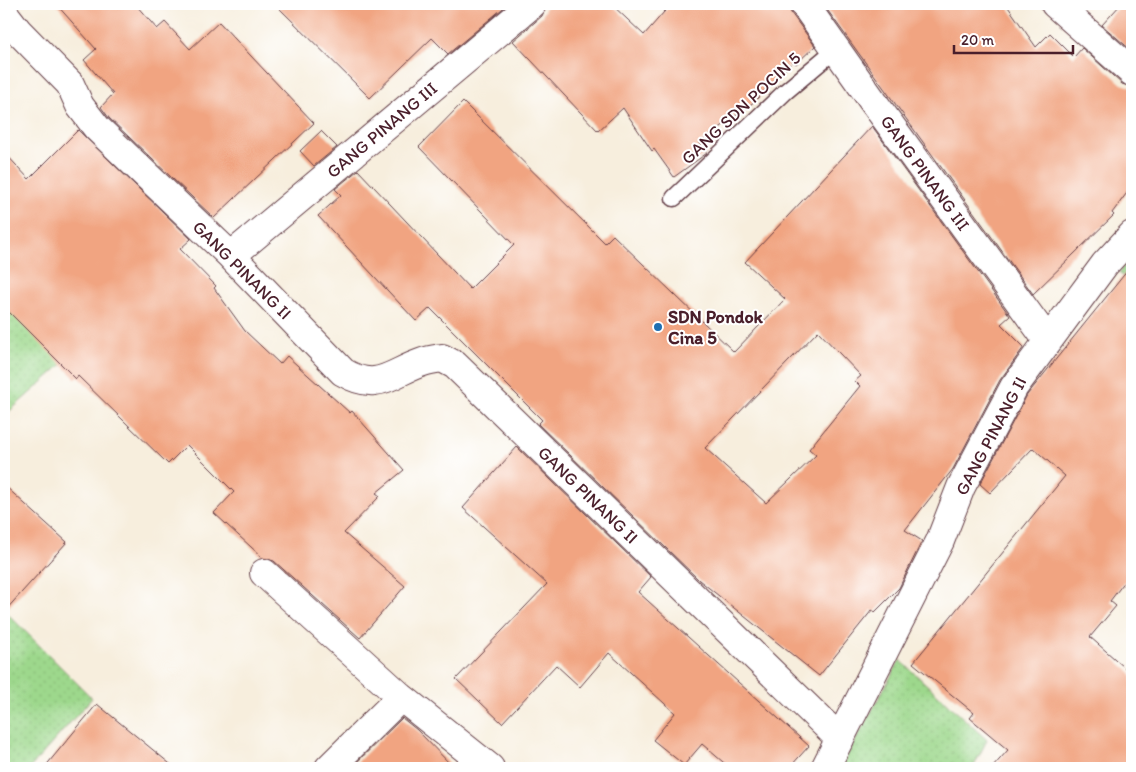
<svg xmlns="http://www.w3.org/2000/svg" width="1136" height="772" font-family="Itim,sans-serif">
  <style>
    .grass { fill: url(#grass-dots); stroke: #747c5c }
    .building { fill: #f1a481; fill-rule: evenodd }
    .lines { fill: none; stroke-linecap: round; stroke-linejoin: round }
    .lane-casing { stroke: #643e46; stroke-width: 19 }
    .street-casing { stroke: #643e46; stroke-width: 30 }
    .lane { stroke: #fff; stroke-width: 16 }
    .street { stroke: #fff; stroke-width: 28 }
    .poi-dot { fill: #1f6fb2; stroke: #fff; stroke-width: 2 }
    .labels { text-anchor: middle; stroke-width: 4; stroke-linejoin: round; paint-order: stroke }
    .street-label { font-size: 18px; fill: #4a1f2b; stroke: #fff }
    .poi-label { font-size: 18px; font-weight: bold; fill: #4a1f2b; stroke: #fff; text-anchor: start }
  </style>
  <defs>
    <pattern id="grass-dots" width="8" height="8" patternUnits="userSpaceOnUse" patternTransform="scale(1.25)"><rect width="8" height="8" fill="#9dd88c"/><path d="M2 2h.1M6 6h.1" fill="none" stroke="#89b979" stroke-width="1.8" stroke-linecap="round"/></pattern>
  </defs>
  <rect width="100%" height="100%" fill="#fff"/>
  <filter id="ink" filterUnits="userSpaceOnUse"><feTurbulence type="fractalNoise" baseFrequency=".02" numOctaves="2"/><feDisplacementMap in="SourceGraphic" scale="10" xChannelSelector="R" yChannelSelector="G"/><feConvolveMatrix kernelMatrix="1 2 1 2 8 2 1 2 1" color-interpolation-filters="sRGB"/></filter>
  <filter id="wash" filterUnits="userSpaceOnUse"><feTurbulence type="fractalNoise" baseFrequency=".0096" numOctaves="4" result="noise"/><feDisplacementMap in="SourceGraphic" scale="20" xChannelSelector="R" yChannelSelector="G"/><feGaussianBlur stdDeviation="1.12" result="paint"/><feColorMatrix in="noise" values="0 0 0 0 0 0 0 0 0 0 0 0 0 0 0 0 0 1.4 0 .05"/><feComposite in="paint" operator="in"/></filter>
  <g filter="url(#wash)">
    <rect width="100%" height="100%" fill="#f7eedd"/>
    <path class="grass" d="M4,239L100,331L4,416Z
      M1132,255V284L1119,273Z
      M4,610L92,698L30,768H4Z
      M900,660L987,740L974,766L976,768H840Z"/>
    <g id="blocks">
      <path class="building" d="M56,4H135L157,29L165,22L190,49L219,22L314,123L214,218L109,118L101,107L113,94L84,60L96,49Z
        M275,4H508L448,54L432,38L370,98Z
        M547,4H611L644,35L671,4H789L791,13L815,46L796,64L793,61L755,101L700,143L707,153L674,177L654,149L652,151L623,108L598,131L513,41L542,16Z
        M823,4H1006L1036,47L1050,33L1074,57L1082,48L1122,84L1132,87V186L1112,213L1114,215L1033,294Z
        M1121,4H1132V51L1102,25Z
        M463,102L605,243L613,235L734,352L785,299L745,262L872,126L1010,316L1001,324L1024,347L1000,380L953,469L905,530L922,541L899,588L875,612L872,610L819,676L699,580L538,424L542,420L430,308L416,321L318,216L341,195L335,189L358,170L470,289L514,245L419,147ZM818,331L861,376L855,381L860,386L809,449L816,455L766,503L705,448Z
        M78,130L191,239L180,249L216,286L214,288L245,331L280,364L287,356L350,413L352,411L404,470L376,493L380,496L344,533L405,586L360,638L274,561L263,558L214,513L234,492L187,445L168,464L78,376L76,379L4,307V152L29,179Z
        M321,131L337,147L314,166L300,151Z
        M1132,265V572L1110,601L1116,606L1090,637L1132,674V768H992L1008,750L970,718L974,713L913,663L1065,476L1033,448L990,493L980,484L1027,395Z
        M517,447L651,577L638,592L809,746L789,768H730L702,744L684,765L653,740L675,713L609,653L580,687L556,665L502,723L456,679L547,584L463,508Z
        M4,485L67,542L4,612Z
        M97,704L175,768H44Z
        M402,718L417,730L454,768H351Z"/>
    </g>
  </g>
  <g filter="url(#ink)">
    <use href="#blocks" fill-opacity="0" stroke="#643e46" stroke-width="1"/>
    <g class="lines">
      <defs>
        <path id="lane" d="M674,198L785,92L836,49"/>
        <path id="street" d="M804,4L872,100L1048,341
          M1055,4L1132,72
          M4,13L18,31L70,84L80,106L97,128L231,256L343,372C378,393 390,373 423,362C429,360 436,359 442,358L455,365L840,739
          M231,256L532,4
          M264,573L401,697L490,768
          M329,768L401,697
          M825,768L940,541L961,487L1014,387L1105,264L1132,235"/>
      </defs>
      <use href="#lane" class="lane-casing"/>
      <use href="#street" class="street-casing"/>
      <use href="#lane" class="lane"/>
      <use href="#street" class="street"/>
    </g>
  </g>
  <circle class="poi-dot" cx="658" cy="327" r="5"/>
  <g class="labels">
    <g class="street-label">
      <text transform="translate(741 108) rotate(-43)" y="6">GANG SDN POCIN 5</text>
      <text transform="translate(382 130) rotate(-40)" y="6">GANG PINANG III</text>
      <text transform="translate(925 173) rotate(54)" y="6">GANG PINANG III</text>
      <text transform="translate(242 270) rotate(45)" y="6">GANG PINANG II</text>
      <text transform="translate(991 436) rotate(-62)" y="6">GANG PINANG II</text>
      <text transform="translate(588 495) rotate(44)" y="6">GANG PINANG II</text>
    </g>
    <g class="poi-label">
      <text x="668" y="323">SDN Pondok<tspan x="668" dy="21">Cina 5</tspan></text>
    </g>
  </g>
  <rect width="1136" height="772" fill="none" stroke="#fff" stroke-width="20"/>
  <path d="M954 45v8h119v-8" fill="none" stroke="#4a1f2b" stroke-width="2.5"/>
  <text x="961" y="45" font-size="15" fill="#4a1f2b" stroke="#ffffff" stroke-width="4" paint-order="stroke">20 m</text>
</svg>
